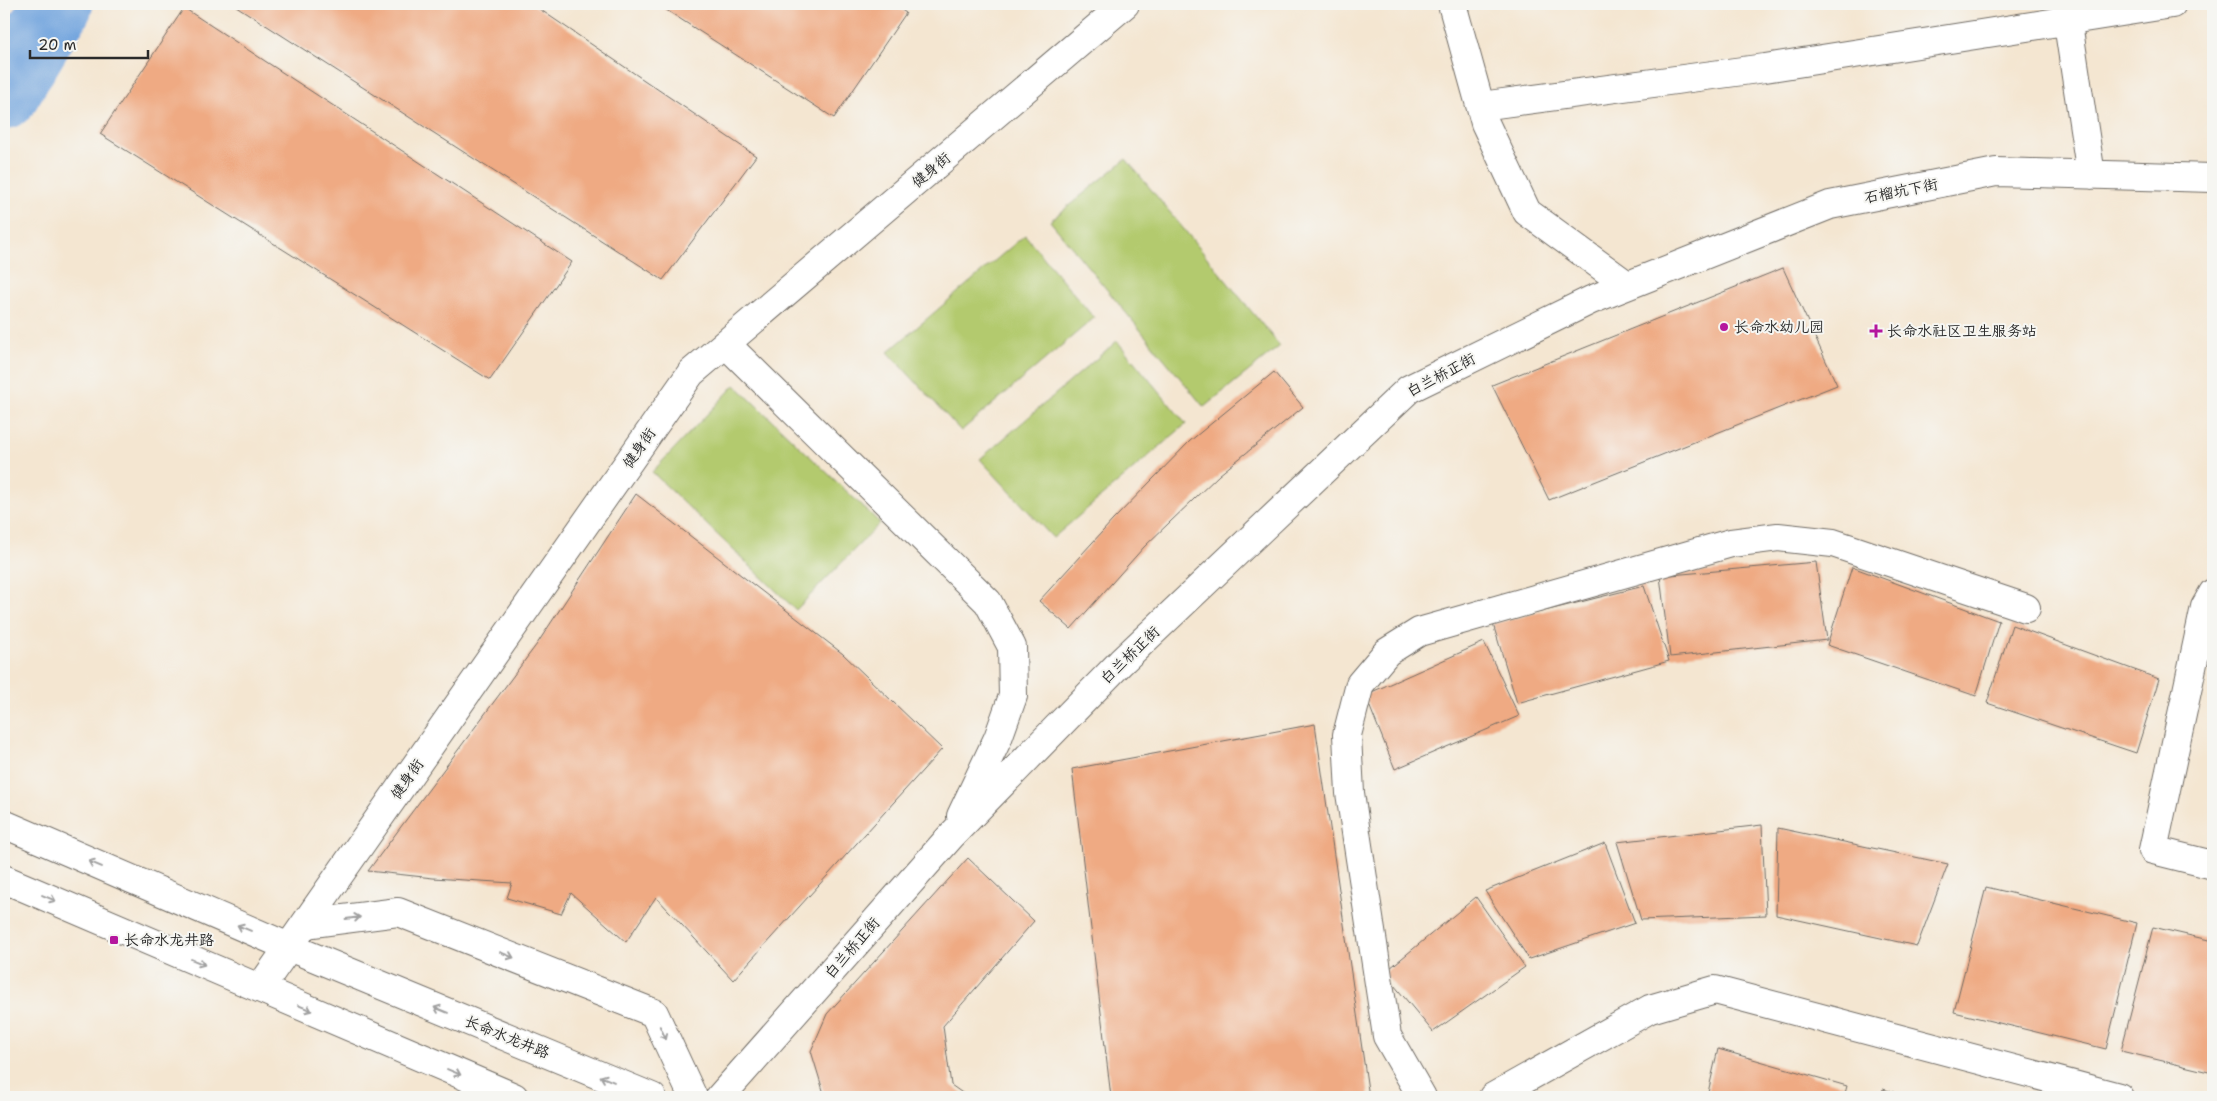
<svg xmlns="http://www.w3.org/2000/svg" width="2217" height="1101" font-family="'Shantell Sans','LXGW WenKai TC',sans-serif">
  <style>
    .green { fill: #b3ca6e; stroke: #6f7a4c }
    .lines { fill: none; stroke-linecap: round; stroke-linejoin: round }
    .river { stroke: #73a5de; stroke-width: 70 }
    .building { fill: #efaa83 }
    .minor-casing { stroke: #716c65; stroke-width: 30 }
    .minor { stroke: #fff; stroke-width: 28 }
    .oneway { stroke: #a0a0a0 }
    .poi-dot { fill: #b5179e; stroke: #f6f6f2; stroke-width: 2 }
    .labels { text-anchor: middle; stroke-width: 4; stroke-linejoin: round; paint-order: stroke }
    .street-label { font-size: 15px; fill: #2b2b2b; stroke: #f6f6f2 }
    .poi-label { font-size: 15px; fill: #2b2b2b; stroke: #f6f6f2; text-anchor: start }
  </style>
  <rect width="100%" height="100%" fill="#f6f6f2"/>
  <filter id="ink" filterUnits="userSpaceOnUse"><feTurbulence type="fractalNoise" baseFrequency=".02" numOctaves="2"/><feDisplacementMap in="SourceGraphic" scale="10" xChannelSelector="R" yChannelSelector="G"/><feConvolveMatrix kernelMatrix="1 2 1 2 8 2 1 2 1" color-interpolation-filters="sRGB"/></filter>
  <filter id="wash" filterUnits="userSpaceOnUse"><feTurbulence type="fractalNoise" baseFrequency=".0096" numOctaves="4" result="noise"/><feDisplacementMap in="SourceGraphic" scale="20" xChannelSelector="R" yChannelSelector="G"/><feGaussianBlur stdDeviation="1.12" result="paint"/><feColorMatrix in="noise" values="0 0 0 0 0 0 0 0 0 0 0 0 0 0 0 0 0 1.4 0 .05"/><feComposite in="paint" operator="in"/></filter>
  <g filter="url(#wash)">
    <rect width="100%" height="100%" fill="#f4e6d1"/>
    <path class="green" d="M1126,159L1280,346L1204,407L1050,221Z
      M1025,235L1094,318L961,431L888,352Z
      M1117,341L1186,424L1053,538L980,459Z
      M735,385L880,523L796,610L652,472Z"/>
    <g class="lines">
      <path class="river" d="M4,94L58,4"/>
    </g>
    <g id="blocks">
      <path class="building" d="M233,4H532L756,156L663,280Z
        M657,4H893L906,13L834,118Z
        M184,8L572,262L490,380L100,134Z
        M1783,268L1837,385L1549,500L1492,385Z
        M1274,372L1303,407L1219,475L1144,547L1071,629L1039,601L1113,520L1190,441Z
        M636,494L843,654L942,749L733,980L656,897L626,942L571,893L561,914L507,898L512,883L433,878L368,871L537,644Z
        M1816,562L1827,640L1670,657L1660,576Z
        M1852,567L1999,621L1976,696L1827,645Z
        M1644,586L1669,661L1517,703L1493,624Z
        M2012,625L2159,679L2136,753L1987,703Z
        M1484,642L1519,716L1395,769L1365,695Z
        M2212,705H2213V725L2208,724Z
        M1315,724L1369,1097H1111L1072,769Z
        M1762,825L1766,915L1641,920L1617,842Z
        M1778,828L1948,864L1917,946L1776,915Z
        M1605,843L1635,923L1529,959L1485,891Z
        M968,858L1034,921L943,1026L951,1085L968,1097H825L811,1051L827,1014Z
        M1986,887L2137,923L2106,1049L1954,1012Z
        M1476,897L1525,967L1433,1032L1384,973Z
        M2153,927L2213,941V1073L2121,1051Z
        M1718,1049L1847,1086L1844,1097H1707Z
        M1883,1089L1909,1097H1881Z"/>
    </g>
  </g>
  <g filter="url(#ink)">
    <use href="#blocks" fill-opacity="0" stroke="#716c65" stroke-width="1"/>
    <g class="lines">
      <defs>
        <path id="minor" d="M1452,4L1485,123L1527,212L1627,285
          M2065,4L2091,175
          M1481,106L1765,68L2172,4
          M726,344L988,602L1012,647L1013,696L998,738L961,816
          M2213,593L2205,607L2153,850L2213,865
          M4,824L289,947L652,1097
          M4,879L514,1097
          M305,924L398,912L654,1013L693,1097
          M260,988L691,373L1125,4
          M720,1097L951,836L1121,662L1409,389L1591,300L1830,205L1996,172L2213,178
          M1422,1097L1387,1036L1350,793L1347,735L1360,684L1387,652L1419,632L1731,543L1778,537L1833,543L2026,608
          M1493,1097L1650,1009L1715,990L2119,1097"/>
      </defs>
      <use href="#minor" class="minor-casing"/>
      <use href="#minor" class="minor"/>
    </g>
    <defs><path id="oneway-shaft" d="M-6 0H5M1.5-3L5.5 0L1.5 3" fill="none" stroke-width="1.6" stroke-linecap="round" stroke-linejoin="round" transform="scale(1.25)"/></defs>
    <g class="oneway">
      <use href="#oneway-shaft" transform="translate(95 864) rotate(-157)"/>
      <use href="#oneway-shaft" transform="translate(49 898) rotate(23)"/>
      <use href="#oneway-shaft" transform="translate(353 918) rotate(-7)"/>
      <use href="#oneway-shaft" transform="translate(244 928) rotate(-157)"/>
      <use href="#oneway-shaft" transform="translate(507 955) rotate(22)"/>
      <use href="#oneway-shaft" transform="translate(198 962) rotate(23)"/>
      <use href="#oneway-shaft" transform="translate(305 1008) rotate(23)"/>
      <use href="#oneway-shaft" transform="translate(441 1010) rotate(-158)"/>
      <use href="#oneway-shaft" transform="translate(663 1033) rotate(65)"/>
      <use href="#oneway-shaft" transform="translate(454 1072) rotate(23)"/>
      <use href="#oneway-shaft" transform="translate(607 1079) rotate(-158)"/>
    </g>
  </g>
  <g class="poi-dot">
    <circle cx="1724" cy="327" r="5"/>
    <path d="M1873.5 323.5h5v5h5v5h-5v5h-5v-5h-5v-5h5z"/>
    <rect x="109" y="935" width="10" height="10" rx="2.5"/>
  </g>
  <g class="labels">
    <g class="street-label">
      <text transform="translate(931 170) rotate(-40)" y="5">健身街</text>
      <text transform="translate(1901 191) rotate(-11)" y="5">石榴坑下街</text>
      <text transform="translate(1441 375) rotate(-28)" y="5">白兰桥正街</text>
      <text transform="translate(639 448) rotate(-55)" y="5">健身街</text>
      <text transform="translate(1130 655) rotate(-44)" y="5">白兰桥正街</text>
      <text transform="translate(407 779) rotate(-55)" y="5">健身街</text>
      <text transform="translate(852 948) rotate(-49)" y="5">白兰桥正街</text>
      <text transform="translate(507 1037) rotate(22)" y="5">长命水龙井路</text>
    </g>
    <g class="poi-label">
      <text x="1734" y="332">长命水幼儿园</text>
      <text x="1887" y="336">长命水社区卫生服务站</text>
      <text x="124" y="945">长命水龙井路</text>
    </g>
  </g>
  <rect width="2217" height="1101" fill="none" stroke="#f6f6f2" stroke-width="20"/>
  <path d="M30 50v8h118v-8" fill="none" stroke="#2b2b2b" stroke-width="2.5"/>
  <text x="38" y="50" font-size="15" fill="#2b2b2b" stroke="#f6f6f2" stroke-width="4" paint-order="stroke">20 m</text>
</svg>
